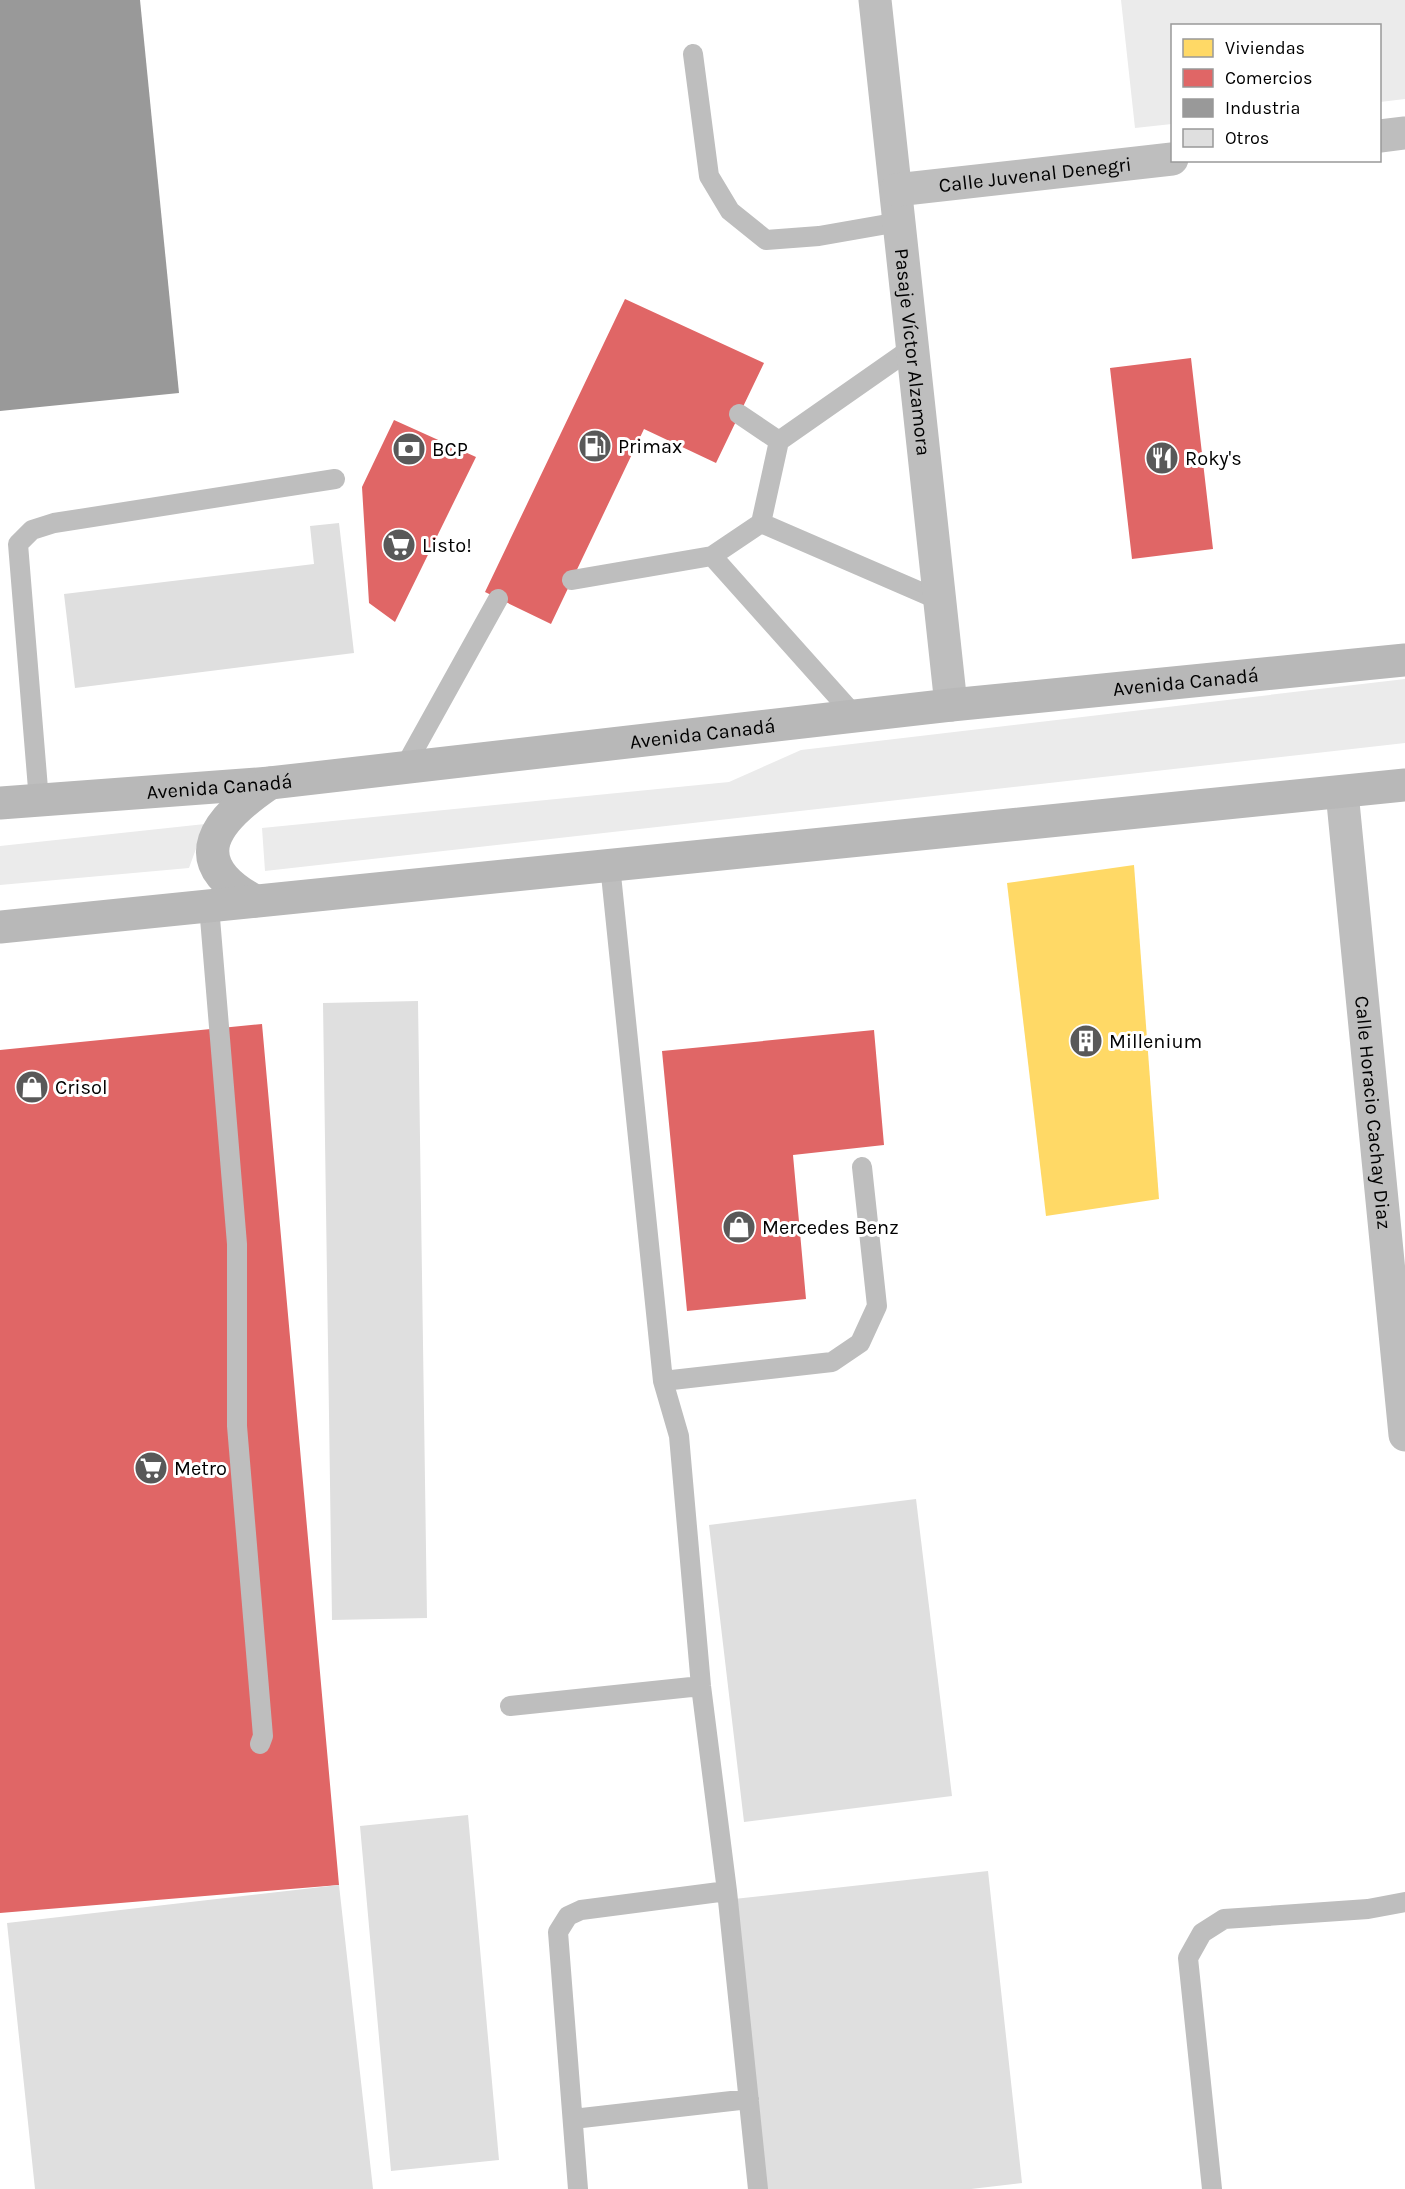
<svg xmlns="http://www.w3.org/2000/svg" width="1405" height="2189" font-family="Karla,sans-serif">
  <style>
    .green { fill: #ebebeb }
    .homes { fill: #ffd966 }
    .shops { fill: #e06666 }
    .industry { fill: #999 }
    .building { fill: #dfdfdf }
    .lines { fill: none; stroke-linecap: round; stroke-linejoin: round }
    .lane { stroke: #bebebe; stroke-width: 20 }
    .street { stroke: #bebebe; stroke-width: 33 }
    .secondary { stroke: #b8b8b8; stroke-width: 33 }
    .labels { text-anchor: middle; stroke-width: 6; stroke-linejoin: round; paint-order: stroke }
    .street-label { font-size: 20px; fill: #000; stroke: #fff }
    .poi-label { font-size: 20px; fill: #000; stroke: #fff; text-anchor: start }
  </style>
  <rect width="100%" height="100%" fill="#fff"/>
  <path class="green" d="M1121,0H1405V99L1380,102V26H1172V124L1135,128Z
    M1405,679V743L265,871L262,828L729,782L801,750Z
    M205,824L189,868L0,885V846Z"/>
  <path class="homes" d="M1134,865L1159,1199L1046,1216L1007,883Z"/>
  <path class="shops" d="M625,299L764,363L716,463L644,429L551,624L485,592Z
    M1191,358L1213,549L1132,559L1110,368Z
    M394,420L476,457L395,622L369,603L362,487Z
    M262,1024L339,1885L0,1913V1050Z
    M874,1030L884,1145L793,1155L806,1299L687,1311L662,1051Z"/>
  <path class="industry" d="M0,0H140L179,393L0,411Z"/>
  <path class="building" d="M339,523L354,653L75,688L64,594L314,564L310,526Z
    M418,1001L427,1618L332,1620L323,1003Z
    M916,1499L952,1796L744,1822L709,1525Z
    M468,1815L499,2160L391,2171L360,1826Z
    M988,1871L1022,2183L971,2189H766L734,1899Z
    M339,1885L373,2189H35L7,1923Z"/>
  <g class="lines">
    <path class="lane" d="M693,54L709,176L730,211L766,240L819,236L899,222
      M912,348L779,441L761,523L939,600
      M739,414L779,441
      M712,556L761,523
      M572,580L712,556L855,716
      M404,768L498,599
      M39,801L18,544L32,530L54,523L335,479
      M610,865L663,1381L679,1436L701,1686L727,1891L758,2189
      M209,906L237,1244V1426L263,1736L260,1744
      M663,1381L832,1362L860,1343L877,1306L862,1167
      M510,1706L701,1686
      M573,2119L749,2099
      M578,2189L558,1932L568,1916L581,1910L727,1891
      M1212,2189L1188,1958L1202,1933L1224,1919L1368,1909L1405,1902"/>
    <g class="street">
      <path id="s1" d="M875,0L951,705"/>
      <path d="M1380,136L1405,133"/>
      <path id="s2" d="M896,190L1172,159"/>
      <path id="s3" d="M1342,792L1405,1435"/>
    </g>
    <g class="secondary">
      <path id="s4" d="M0,803L270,783L951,705L1405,660"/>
      <path d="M255,901C180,860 217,819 270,783"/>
      <path d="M0,927L1405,785"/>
    </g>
  </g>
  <defs>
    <symbol id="fuel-disc" viewBox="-11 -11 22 22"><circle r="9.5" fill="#595959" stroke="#fff"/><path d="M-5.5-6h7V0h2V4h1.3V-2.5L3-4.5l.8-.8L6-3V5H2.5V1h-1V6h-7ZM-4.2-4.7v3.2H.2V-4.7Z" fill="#fff"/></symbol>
    <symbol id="bank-disc" viewBox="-11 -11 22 22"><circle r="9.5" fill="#595959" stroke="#fff"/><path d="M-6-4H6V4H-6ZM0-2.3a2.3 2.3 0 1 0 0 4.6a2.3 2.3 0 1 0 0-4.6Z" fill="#fff"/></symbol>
    <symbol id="restaurant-disc" viewBox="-11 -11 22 22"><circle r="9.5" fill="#595959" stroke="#fff"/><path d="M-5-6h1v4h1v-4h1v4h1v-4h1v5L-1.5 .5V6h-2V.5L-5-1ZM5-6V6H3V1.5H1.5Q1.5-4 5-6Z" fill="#fff"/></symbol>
    <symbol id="supermarket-disc" viewBox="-11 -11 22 22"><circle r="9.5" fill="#595959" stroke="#fff"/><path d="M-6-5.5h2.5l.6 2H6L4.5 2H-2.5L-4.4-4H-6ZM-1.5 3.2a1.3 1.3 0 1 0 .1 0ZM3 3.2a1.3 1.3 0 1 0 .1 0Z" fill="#fff"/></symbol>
    <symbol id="building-disc" viewBox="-11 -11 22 22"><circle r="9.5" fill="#595959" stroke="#fff"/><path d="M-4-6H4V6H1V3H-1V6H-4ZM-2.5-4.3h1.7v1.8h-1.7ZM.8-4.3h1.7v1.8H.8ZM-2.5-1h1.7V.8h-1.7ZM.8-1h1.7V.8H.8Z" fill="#fff"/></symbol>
    <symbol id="shop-disc" viewBox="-11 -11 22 22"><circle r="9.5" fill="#595959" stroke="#fff"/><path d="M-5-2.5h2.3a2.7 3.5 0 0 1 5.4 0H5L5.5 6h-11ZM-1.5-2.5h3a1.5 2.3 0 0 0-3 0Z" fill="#fff"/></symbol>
  </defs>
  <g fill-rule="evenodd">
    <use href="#fuel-disc" x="576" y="427" width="38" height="38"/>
    <use href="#bank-disc" x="390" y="430" width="38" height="38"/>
    <use href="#restaurant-disc" x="1143" y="439" width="38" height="38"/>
    <use href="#supermarket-disc" x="380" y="526" width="38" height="38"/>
    <use href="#building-disc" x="1067" y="1022" width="38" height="38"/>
    <use href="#shop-disc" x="13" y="1068" width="38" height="38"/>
    <use href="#shop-disc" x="720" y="1208" width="38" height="38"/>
    <use href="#supermarket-disc" x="132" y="1449" width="38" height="38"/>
  </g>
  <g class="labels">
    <g class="street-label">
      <text dy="7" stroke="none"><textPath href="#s2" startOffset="140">Calle Juvenal Denegri</textPath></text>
      <text dy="7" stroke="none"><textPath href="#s1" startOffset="354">Pasaje Víctor Alzamora</textPath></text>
      <text dy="7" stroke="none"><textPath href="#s4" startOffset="1192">Avenida Canadá</textPath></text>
      <text dy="7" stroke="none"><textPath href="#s4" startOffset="706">Avenida Canadá</textPath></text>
      <text dy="7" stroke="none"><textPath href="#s4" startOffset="220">Avenida Canadá</textPath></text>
      <text dy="7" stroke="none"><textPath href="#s3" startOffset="322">Calle Horacio Cachay Diaz</textPath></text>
    </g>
    <g class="poi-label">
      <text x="618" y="453">Primax</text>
      <text x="432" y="456">BCP</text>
      <text x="1185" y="465">Roky's</text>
      <text x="422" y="552">Listo!</text>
      <text x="1109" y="1048">Millenium</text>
      <text x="55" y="1094">Crisol</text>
      <text x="762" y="1234">Mercedes Benz</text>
      <text x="174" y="1475">Metro</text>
    </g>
  </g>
  <rect x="1171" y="24" width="210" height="138" fill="#ffffff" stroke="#999999" stroke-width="1.5"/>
  <rect x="1183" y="39" width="30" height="18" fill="#ffd966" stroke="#999999" stroke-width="1.5"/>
  <text x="1225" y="54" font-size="18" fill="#000000">Viviendas</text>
  <rect x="1183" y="69" width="30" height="18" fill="#e06666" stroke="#999999" stroke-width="1.5"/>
  <text x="1225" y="84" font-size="18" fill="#000000">Comercios</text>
  <rect x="1183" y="99" width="30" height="18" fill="#999999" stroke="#999999" stroke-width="1.5"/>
  <text x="1225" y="114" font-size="18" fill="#000000">Industria</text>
  <rect x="1183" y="129" width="30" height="18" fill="#dfdfdf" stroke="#999999" stroke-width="1.5"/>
  <text x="1225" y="144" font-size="18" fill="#000000">Otros</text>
</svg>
